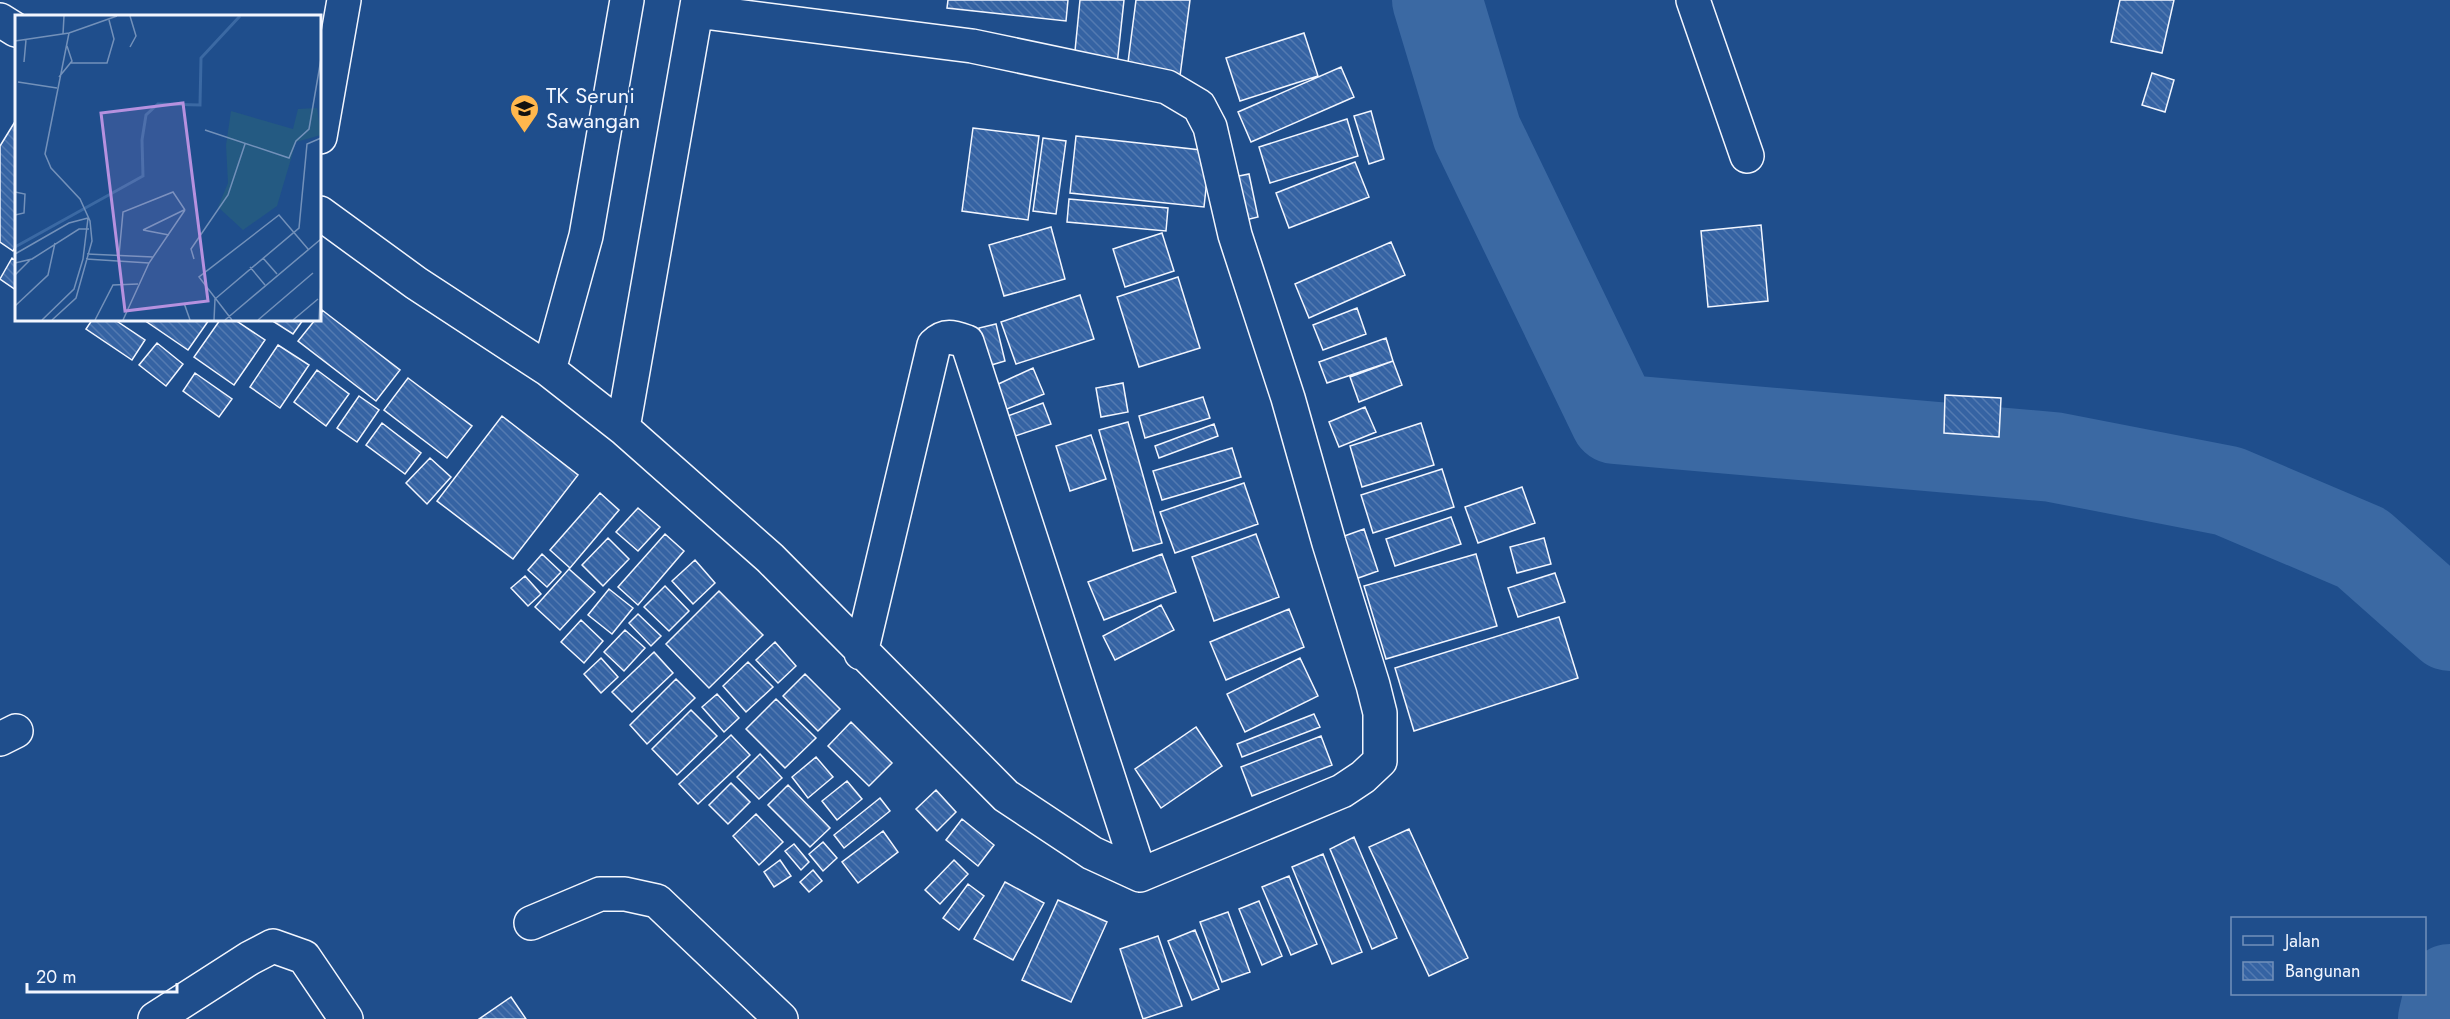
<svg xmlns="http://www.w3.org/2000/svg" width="2450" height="1019" font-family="Jost,sans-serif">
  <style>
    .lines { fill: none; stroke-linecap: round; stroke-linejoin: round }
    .river { stroke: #3b69a3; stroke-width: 90 }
    .building { fill: url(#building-back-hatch); stroke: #f2f6ff; stroke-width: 1.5 }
    .minor-casing { stroke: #f2f6ff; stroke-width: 36 }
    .minor { stroke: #1f4e8c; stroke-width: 33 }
    .labels { text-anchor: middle; stroke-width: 4.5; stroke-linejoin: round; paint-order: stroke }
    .poi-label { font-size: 22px; fill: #f2f6ff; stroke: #1f4e8c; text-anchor: start }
    .inset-river { fill: none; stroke: #3b69a3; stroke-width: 3 }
    .inset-road { fill: none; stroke: #7391ba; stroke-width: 1.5 }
    .view { fill: #b691df; fill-opacity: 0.15; stroke: #b691df; stroke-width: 3 }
    .inset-edge { fill: none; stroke: #f2f6ff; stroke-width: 3 }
  </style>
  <defs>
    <pattern id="building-back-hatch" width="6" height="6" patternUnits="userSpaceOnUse" patternTransform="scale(1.5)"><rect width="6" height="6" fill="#3563a3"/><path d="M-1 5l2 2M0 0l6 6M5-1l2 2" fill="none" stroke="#537ab1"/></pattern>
  </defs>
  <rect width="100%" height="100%" fill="#1f4e8c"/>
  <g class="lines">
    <path class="river" d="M1437,0L1477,133L1615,419L2053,457L2228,491L2362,548L2450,626
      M2443,1019L2450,989"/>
  </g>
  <path class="building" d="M948,0H1068L1066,21L947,8Z
    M1080,0H1124L1117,65L1074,61Z
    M1136,0H1190L1180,76L1127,70Z
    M2120,0H2174L2162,53L2111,42Z
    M1304,33L1318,76L1240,101L1226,58Z
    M1341,67L1354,97L1251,142L1238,112Z
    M2152,73L2174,80L2165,112L2142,105Z
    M1371,111L1384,159L1369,164L1354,116Z
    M1347,119L1358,156L1270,183L1259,147Z
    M16,120V246L13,251L0,242V146Z
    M973,128L1039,136L1028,220L962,211Z
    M1076,136L1210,151L1204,207L1070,193Z
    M1043,138L1066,141L1056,214L1033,211Z
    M1355,162L1369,197L1289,228L1276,193Z
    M1249,174L1258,217L1233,223L1224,179Z
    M1069,199L1168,208L1166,231L1067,222Z
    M1761,225L1768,301L1708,307L1701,231Z
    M1051,227L1065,279L1004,296L989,245Z
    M1162,233L1174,271L1125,287L1113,249Z
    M1391,242L1405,275L1309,318L1295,284Z
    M12,258L16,261V290L0,279Z
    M1178,277L1200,348L1139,367L1117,297Z
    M1080,295L1094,339L1016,364L1001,322Z
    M1357,308L1366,334L1323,350L1313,325Z
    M322,310L400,370L376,401L298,341L315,320H320Z
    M92,320H115L145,340L132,360L86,329Z
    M144,320H209L188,350Z
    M220,320H235L265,340L234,385L194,357Z
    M271,320H303L293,334Z
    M996,324L1005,361L988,366L979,328Z
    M1386,338L1393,361L1327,383L1319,362Z
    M157,343L183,364L166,386L139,365Z
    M278,345L309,365L280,408L250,387Z
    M1393,361L1402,385L1359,402L1350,377Z
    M1033,368L1044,394L1002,411L992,387Z
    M317,370L349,394L326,426L294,402Z
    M195,373L232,399L219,417L183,391Z
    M408,378L472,426L447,458L384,410Z
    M1123,383L1128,412L1101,417L1096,388Z
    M1945,395L2001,398L1999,437L1944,433Z
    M359,396L379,410L357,442L337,428Z
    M1203,397L1210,418L1145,438L1139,416Z
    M1043,403L1051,424L1012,437L1005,417Z
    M1365,407L1376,432L1339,447L1329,422Z
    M502,416L578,475L513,559L437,501Z
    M1128,422L1162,543L1133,551L1099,430Z
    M382,423L421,453L405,474L366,445Z
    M1421,423L1434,465L1362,487L1350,446Z
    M1214,424L1218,436L1159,458L1155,446Z
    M1091,435L1106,479L1070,491L1056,446Z
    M1232,448L1241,477L1162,500L1153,471Z
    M430,458L451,477L427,504L406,483Z
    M1442,469L1454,507L1373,533L1361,495Z
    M1244,483L1258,524L1175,553L1160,512Z
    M1522,487L1535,523L1478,543L1465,507Z
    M600,493L619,510L570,568L550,550Z
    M638,508L660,527L638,551L616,532Z
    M1451,517L1461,544L1395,566L1386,539Z
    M1364,529L1378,571L1350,581L1336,539Z
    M665,534L684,551L638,605L618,587Z
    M1256,534L1279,597L1214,621L1192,557Z
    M608,538L629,559L603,586L582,565Z
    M1544,538L1551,564L1517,573L1510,547Z
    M542,554L561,572L547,587L528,570Z
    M1162,554L1176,592L1104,620L1088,582Z
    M1476,554L1497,626L1386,659L1364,586Z
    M695,560L715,583L693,604L672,581Z
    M569,569L595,592L560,630L535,607Z
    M1555,573L1565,602L1518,617L1508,588Z
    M525,576L541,594L528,606L511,588Z
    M665,586L689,611L669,631L644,607Z
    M609,589L633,608L612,634L588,615Z
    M719,591L763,635L709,688L666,644Z
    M1161,605L1174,630L1115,660L1103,636Z
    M1289,609L1304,647L1226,680L1210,642Z
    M638,614L661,636L651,646L629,623Z
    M1559,617L1578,678L1414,731L1395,668Z
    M581,620L603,641L584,663L561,642Z
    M625,630L645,648L624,671L604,652Z
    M775,642L796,666L778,683L756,660Z
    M654,652L673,673L632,712L612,692Z
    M601,658L618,677L601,693L584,674Z
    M1300,658L1318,696L1245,732L1227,694Z
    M748,662L773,687L746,712L723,686Z
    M805,674L840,709L818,731L783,696Z
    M676,679L695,698L647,744L630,725Z
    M717,694L739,718L724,732L702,707Z
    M776,699L816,738L785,768L746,729Z
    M691,710L717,736L677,775L652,749Z
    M1314,714L1320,727L1242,757L1237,744Z
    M851,722L892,763L869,786L828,746Z
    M1196,727L1222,766L1161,808L1135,769Z
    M731,735L750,755L698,804L679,784Z
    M1321,736L1332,765L1252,796L1241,767Z
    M760,754L782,778L759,799L737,777Z
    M816,757L833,777L808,798L792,777Z
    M847,781L862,799L837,820L822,801Z
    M731,783L750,802L728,824L709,805Z
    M788,785L830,828L810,847L768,805Z
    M936,790L956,812L937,831L916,809Z
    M880,798L890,811L844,848L834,835Z
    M756,814L783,842L759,865L733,836Z
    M962,819L994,845L978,866L946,840Z
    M1409,829L1468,958L1429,976L1369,847Z
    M883,831L898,852L858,883L842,862Z
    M1354,837L1397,938L1372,949L1330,849Z
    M823,842L837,858L823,871L809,854Z
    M794,844L809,862L801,870L785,851Z
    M1323,854L1362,952L1332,964L1292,867Z
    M780,860L791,876L774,887L764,872Z
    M954,860L968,874L940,904L925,890Z
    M813,870L822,881L809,892L800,882Z
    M1289,876L1317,944L1291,955L1262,887Z
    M1005,882L1044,903L1013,960L974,939Z
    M968,884L984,896L959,930L943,918Z
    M1058,900L1107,922L1071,1002L1022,980Z
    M1259,901L1282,956L1262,965L1239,909Z
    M1228,912L1250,972L1222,982L1200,922Z
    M1195,930L1219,989L1192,1000L1168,941Z
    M1158,936L1182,1006L1143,1019L1120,949Z
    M511,997L526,1019H479Z"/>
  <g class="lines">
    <defs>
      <path id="minor" d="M1693,0L1747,156
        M0,20L16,30
        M320,137L344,0
        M320,213L416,283L549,370L623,428L770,558L1006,796L1092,853L1140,875L1342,791L1363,777L1380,761V713L1373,685L1329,543L1288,398L1235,235L1210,127L1199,106L1167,87L972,46L696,11
        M549,370L586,236L627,0
        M623,428L698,0
        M861,653L934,345C945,334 953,337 967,342L1140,875
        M0,739L16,731
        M531,923L600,894H625L657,901L781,1019
        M155,1019L250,958L273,946L304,957L346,1019"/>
    </defs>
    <use href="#minor" class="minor-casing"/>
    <use href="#minor" class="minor"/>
  </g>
  <defs>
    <symbol id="school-pin" viewBox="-11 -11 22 30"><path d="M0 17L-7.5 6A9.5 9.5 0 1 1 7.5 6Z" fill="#ffb74d" stroke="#1f4e8c"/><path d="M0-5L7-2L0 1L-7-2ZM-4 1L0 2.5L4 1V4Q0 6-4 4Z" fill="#111"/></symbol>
  </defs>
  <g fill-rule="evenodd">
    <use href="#school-pin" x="508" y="92" width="33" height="45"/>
  </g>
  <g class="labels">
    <g class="poi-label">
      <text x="546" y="103">TK Seruni<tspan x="546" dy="25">Sawangan</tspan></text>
    </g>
  </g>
  <g transform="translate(15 15)">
    <rect width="306" height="306" fill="#1f4e8c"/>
    <path d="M302,93L306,120L281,127L262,191L228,215L203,192L213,168L211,130L216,96L278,114L283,94Z" fill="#245a82"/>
    <path class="inset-river" d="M0,232L128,161L127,125L131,100L143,89L185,90L186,43L225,1"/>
    <path class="inset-road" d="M48,19L49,1M0,26L54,18L102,1M115,32L121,21L115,1M9,47L11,25M56,48H92L99,24L94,5M44,62L57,46L52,31M3,67L42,73M190,115L274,143L281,126L294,114L306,44M0,177L10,179L9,198L0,200M128,215L169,195M128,215L154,220M0,239L54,208L73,203M72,239L138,242M104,240L108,197L158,177L170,195M248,243L262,259M71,244L134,248M179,244L176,234L213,180L230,129M0,248L17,244L64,214H74M235,252L250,270M0,260L15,245M169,288L175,305M0,291L33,260L40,228M27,305L59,274L68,244L73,203M37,305L61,283L77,226L75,206L65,184L36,153L30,139L54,18M80,305L98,270L123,269M108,305L134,248L170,195M199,305L200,284L284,213L292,129L306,123M210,305L306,224M217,305L184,262L264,200L293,234M243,305L298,258M278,305L303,284M304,305L306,268"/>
    <path class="view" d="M168,88L193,286L110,296L86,98Z"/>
    <rect width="306" height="306" class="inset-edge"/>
  </g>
  <rect x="2231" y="917" width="195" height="78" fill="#1f4e8c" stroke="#7391ba" stroke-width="1.5"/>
  <rect x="2243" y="936" width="30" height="9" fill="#1f4e8c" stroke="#7391ba" stroke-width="1.5"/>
  <text x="2285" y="947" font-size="18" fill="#f2f6ff">Jalan</text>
  <rect x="2243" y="962" width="30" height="18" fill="url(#building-back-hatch)" stroke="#7391ba" stroke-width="1.5"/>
  <text x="2285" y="977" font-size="18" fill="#f2f6ff">Bangunan</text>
  <path d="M27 983v9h150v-9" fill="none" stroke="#f2f6ff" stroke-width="3"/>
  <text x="36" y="983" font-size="18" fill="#f2f6ff" stroke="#1f4e8c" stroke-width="4.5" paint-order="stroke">20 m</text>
</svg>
